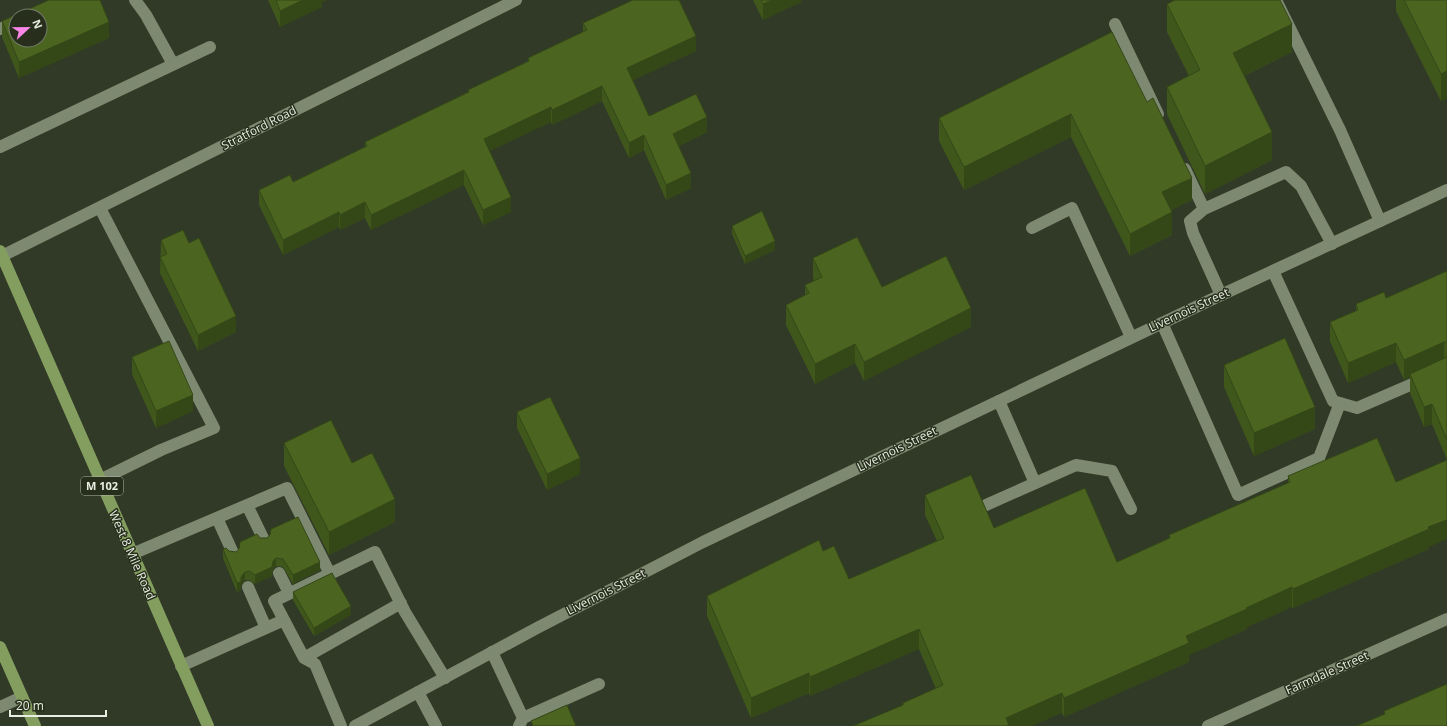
<svg xmlns="http://www.w3.org/2000/svg" width="1447" height="726" font-family="'Open Sans',sans-serif">
  <style>
    .lines { fill: none; stroke-linecap: round; stroke-linejoin: round }
    .service { stroke: #7e8972; stroke-width: 12 }
    .minor { stroke: #7e8972; stroke-width: 12 }
    .tertiary { stroke: #7e8972; stroke-width: 12 }
    .trunk { stroke: #849e60; stroke-width: 12 }
    .wall { fill: #40571c }
    .shaded-wall { fill: #344717 }
    .building { fill: #4b6521; stroke: #344717; fill-rule: evenodd }
    .labels { text-anchor: middle; stroke-width: 3; stroke-linejoin: round; paint-order: stroke }
    .shield { fill: #272f1c; stroke: #aeb5a6; stroke-width: 1 }
    .shield-label { font-size: 11px; font-weight: bold; fill: #e8eee1 }
    .street-label { font-size: 12px; fill: #e8eee1; stroke: #272f1c }
  </style>
  <rect width="100%" height="100%" fill="#313a26"/>
  <g class="lines">
    <path class="service" d="M135,0L146,15L173,64
      M1276,0L1340,130L1380,221
      M1115,24L1158,114
      M0,29L16,22
      M0,147L210,47
      M1185,169L1204,209
      M1032,228L1072,208L1131,337
      M1273,271L1333,401L1357,408L1447,369
      M1221,295L1193,233L1190,221L1204,209L1286,172L1301,186L1332,244
      M1162,323L1238,495L1319,458L1340,403
      M999,401L1035,483
      M100,480L161,450L214,428L100,208
      M247,505L264,540
      M986,505L1076,465L1112,471L1131,509
      M217,518L233,553
      M132,554L287,488L330,574
      M279,573L289,593
      M248,587L266,628
      M492,652L523,718L519,726
      M304,658L401,603
      M181,666L284,620
      M418,692L436,726
      M0,707L22,697
      M523,718L599,684
      M341,726L315,664L304,658L274,601L375,552L405,612L445,678"/>
    <path class="minor" d="M2,256L516,0
      M1208,726L1447,619"/>
    <path class="tertiary" d="M355,726L537,628L703,542L1221,295L1447,190"/>
    <path class="trunk" d="M0,251L208,726
      M0,647L35,726"/>
  </g>
  <path class="wall" d="M268,0H326L322,2V7L280,27Z
    M753,0H801V2L763,20Z
    M1396,0H1447L1441,101L1396,11Z
    M1167,4L1292,52L1244,76L1272,160L1205,194L1167,114V87L1189,76L1167,32Z
    M2,21L109,38L19,78L2,37Z
    M583,23L696,51L633,80L649,116L707,132L679,146L691,188L666,200L644,150L629,158L602,101L552,125L551,122L489,151L511,212L483,225L464,185L371,230L365,218L340,230L339,227L283,255L259,205V190L293,182L365,147V142L468,92V90L528,61V58L583,32Z
    M1112,32L1192,200L1171,210L1172,235L1130,256L1071,137L964,190L939,141V118Z
    M732,226L775,250L745,264L732,234Z
    M161,240L189,243L236,332L198,351L160,273Z
    M813,258L882,287L971,327L864,381L855,363L815,384L786,325V305L805,295V285L814,281L813,278Z
    M1447,271V460L1432,424L1424,427L1410,393V377L1404,380L1396,362L1348,383L1330,341V322L1356,311V304L1386,298Z
    M132,357L193,411L156,428L132,374Z
    M1224,365L1315,429L1254,456L1224,387Z
    M517,412L580,474L547,490L517,428Z
    M284,443L352,463L395,522L329,555L284,466Z
    M1288,476L1396,482L1429,547V549L1293,608L1292,607L1247,627V629L1189,655V662L1064,717L1062,713L903,705V703L936,689L919,649L810,696L809,693L751,718L707,616V596L823,551L849,579L937,541L925,515V495L994,528L1117,562L1169,538V535L1288,483Z
    M260,538L320,570L293,584L283,567L276,566L273,569L272,576L255,584L249,580H245L241,585V590L237,592L223,558V549L229,551L236,552Z
    M293,592L351,615L314,636L293,600Z"/>
  <path class="shaded-wall" d="M303,0H326L322,2V7L280,27V11Z
    M772,0H801V2L763,20V4Z
    M109,22V38L19,78V62Z
    M1292,24V52L1233,81V53Z
    M696,36V51L627,83V68Z
    M1447,71V99L1441,101V74Z
    M602,86V101L552,125V110Z
    M551,107V122L484,154V139Z
    M1071,114V137L964,190V167Z
    M707,117V132L673,149V134Z
    M1272,132V160L1205,194V166Z
    M644,135V150L629,158V143Z
    M464,170V185L371,230V215Z
    M691,173V188L666,200V185Z
    M1192,178V200L1162,215V192Z
    M511,197V212L483,225V210Z
    M365,202V218L340,230V215Z
    M339,212V227L283,255V240Z
    M1172,212V235L1130,256V234Z
    M775,241V250L745,264V256Z
    M971,308V327L864,381V362Z
    M236,316V332L198,351V335Z
    M1444,342V362L1410,374V377L1404,380V360Z
    M1396,343V362L1348,383V363Z
    M855,344V363L815,384V364Z
    M193,395V411L156,428V411Z
    M1432,404V424L1424,427V407Z
    M1315,407V429L1254,456V433Z
    M580,458V474L547,490V474Z
    M395,499V522L329,555V532Z
    M1447,520V539L1429,547V549L1293,608V589L1428,527Z
    M276,558V566L273,569L272,576L255,584V575Z
    M320,562V570L293,584V575Z
    M245,572V580L241,585V590L237,592V583Z
    M1292,587V607L1247,627V629L1189,655V662L1064,717V698L1186,636L1246,608Z
    M351,606V615L314,636V628Z
    M919,629V649L810,696V677Z
    M809,673V693L751,718V698Z
    M1062,693V713L1032,726H1006V718Z"/>
  <path class="building" d="M49,0H100L109,22L19,62L2,21ZM16,16H40V40H16Z
    M276,0H303L280,11Z
    M633,0H679L696,36L627,68L649,116L696,94L707,117L673,134L691,173L666,185L644,135L629,143L602,86L552,110L551,107L484,139L511,197L483,210L464,170L371,215L365,202L340,215L339,212L283,240L259,190L290,175L293,182L367,146L365,142L469,92L468,90L529,61L528,58L587,30L583,23Z
    M761,0H772L763,4Z
    M1175,0H1280L1292,24L1233,53L1272,132L1205,166L1167,87L1200,70L1167,4Z
    M1404,0H1447V71L1441,74Z
    M1112,32L1147,102L1153,98L1192,178L1162,192L1172,212L1130,234L1071,114L964,167L939,118Z
    M762,211L775,241L745,256L732,226Z
    M183,230L189,243L199,238L236,316L198,335L160,257L167,254L161,240Z
    M857,237L882,287L946,256L971,308L864,362L855,344L815,364L786,305L809,293L805,285L822,277L813,258Z
    M1447,271V342H1444L1404,360L1396,343L1348,363L1330,322L1358,310L1356,304L1384,292L1386,298Z
    M1285,338L1315,407L1254,433L1224,365Z
    M169,341L193,395L156,411L132,357Z
    M1447,357V440L1432,404L1424,407L1410,374Z
    M550,397L580,458L547,474L517,412Z
    M331,420L352,463L372,453L395,499L329,532L284,443Z
    M1377,438L1396,482L1447,460V520L1428,527L1429,529L1293,589L1292,587L1246,608L1247,609L1186,636L1189,643L1064,698L1062,693L1006,718L1009,725L1006,726H853L903,705V703L943,685L919,629L810,677L809,673L751,698L707,596L819,540L823,551L834,546L849,579L944,538L925,495L971,475L994,528L1085,488L1117,562L1170,538L1169,535L1290,482L1288,476Z
    M298,517L320,562L293,575L283,559L276,558L273,561L272,567L255,575L249,571L245,572L241,577V582L237,583L223,549L226,548L229,551L236,552L239,549L240,542L257,534L260,538H267L270,535L271,529Z
    M332,573L351,606L314,628L293,592Z
    M1447,684V726H1356L1385,714L1384,711Z
    M567,705L576,726H533L531,721Z"/>
  <g class="labels">
    <rect class="shield" x="81" y="477" width="42" height="18" rx="3"/>
    <g class="shield-label">
      <text x="102" y="490">M 102</text>
    </g>
    <g class="street-label">
      <text transform="translate(259 128) rotate(-27)" y="4">Stratford Road</text>
      <text transform="translate(1189 310) rotate(-25)" y="4">Livernois Street</text>
      <text transform="translate(897 449) rotate(-26)" y="4">Livernois Street</text>
      <text transform="translate(132 555) rotate(66)" y="4">West 8 Mile Road</text>
      <text transform="translate(606 592) rotate(-27)" y="4">Livernois Street</text>
      <text transform="translate(1327 673) rotate(-24)" y="4">Farmdale Street</text>
    </g>
  </g>
  <g transform="translate(28 28) rotate(68)"><circle r="19" fill="#272f1c" stroke="#747b6b"/>
  <path d="M0-3L7 15L0 10L-7 15Z" fill="#fa87e7"/>
  <text y="-6" font-size="11" font-weight="bold" text-anchor="middle" fill="#e8eee1">N</text>
  </g>
  <path d="M10 710v6h96v-6" fill="none" stroke="#e8eee1" stroke-width="2"/>
  <text x="16" y="710" font-size="12" fill="#e8eee1" stroke="#272f1c" stroke-width="3" paint-order="stroke">20 m</text>
</svg>
